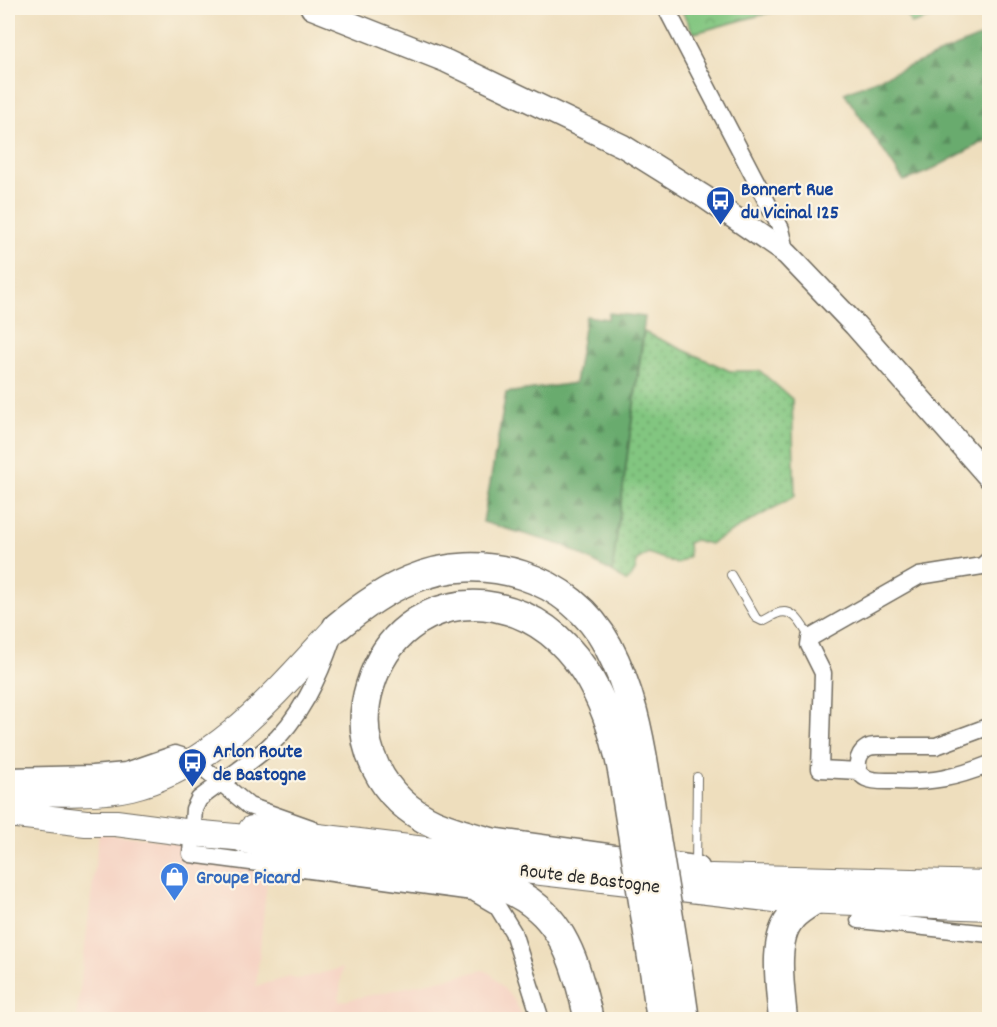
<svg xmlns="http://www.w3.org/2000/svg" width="997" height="1027" font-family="Dekko,sans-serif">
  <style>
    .built { fill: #f5d2c2 }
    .grass { fill: url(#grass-dots); stroke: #567856; stroke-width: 1.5 }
    .forest { fill: url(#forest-firs); stroke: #4a6b4c; stroke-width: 1.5 }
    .park { fill: url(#park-crowns); stroke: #567856; stroke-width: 1.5 }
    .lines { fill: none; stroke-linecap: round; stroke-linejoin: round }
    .lane-casing { stroke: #6f6a5e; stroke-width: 10 }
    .street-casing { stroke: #6f6a5e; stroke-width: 19 }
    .secondary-casing { stroke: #6f6a5e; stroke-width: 25 }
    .primary-casing { stroke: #6f6a5e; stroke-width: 28 }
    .highway-casing { stroke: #6f6a5e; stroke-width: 31 }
    .lane { stroke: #fff; stroke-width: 8 }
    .street { stroke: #fff; stroke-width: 16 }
    .secondary { stroke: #fff; stroke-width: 22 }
    .primary { stroke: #fff; stroke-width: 26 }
    .highway { stroke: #fff; stroke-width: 28 }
    .highway-bridge-casing { stroke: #6f6a5e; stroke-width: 31; stroke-linecap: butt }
    .highway-bridge { stroke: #fff; stroke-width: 28 }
    .labels { text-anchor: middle; stroke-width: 4.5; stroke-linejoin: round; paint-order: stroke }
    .transit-label { font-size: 20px; font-weight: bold; fill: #164399; stroke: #fcf5e5; text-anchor: start }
    .shop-label { font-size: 20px; font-weight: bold; fill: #366cbe; stroke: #fcf5e5; text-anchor: start }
    .street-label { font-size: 20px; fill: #2b2b2b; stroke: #fcf5e5 }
  </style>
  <defs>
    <pattern id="grass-dots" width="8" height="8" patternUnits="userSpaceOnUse" patternTransform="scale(1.5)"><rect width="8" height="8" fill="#82c680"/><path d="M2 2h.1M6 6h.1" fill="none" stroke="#6ba169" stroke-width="1.8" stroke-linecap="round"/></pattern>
    <pattern id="forest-firs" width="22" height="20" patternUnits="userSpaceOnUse" patternTransform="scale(1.5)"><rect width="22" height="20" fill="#69ab6e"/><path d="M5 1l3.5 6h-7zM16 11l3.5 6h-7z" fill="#578b5b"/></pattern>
    <pattern id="park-crowns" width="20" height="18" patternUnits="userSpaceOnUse" patternTransform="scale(1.5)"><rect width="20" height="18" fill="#82c680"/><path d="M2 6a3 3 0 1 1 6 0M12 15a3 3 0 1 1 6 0" fill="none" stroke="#6ba169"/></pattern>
  </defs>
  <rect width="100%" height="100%" fill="#fcf5e5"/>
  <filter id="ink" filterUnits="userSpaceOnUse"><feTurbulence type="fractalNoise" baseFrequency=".0167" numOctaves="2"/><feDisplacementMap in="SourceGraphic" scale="12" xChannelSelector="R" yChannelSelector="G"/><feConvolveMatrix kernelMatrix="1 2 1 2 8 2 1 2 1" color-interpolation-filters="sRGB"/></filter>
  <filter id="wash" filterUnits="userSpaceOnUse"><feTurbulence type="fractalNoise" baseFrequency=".008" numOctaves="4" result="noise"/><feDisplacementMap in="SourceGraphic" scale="24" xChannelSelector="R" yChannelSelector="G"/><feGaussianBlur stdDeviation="1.35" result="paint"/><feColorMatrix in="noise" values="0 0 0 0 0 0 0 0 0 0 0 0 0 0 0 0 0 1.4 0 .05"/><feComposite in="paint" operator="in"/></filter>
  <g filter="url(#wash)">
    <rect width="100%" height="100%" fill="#eedebd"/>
    <path class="built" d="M99,833L270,852L256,986L290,977L298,979L342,968L339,1002L484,970L491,974L514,1000L524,1019L76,1020Z"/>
    <path class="grass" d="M905,8H962L911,24Z
      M644,332L730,371H760L792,399L795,496L710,544L695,540L688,543L689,556L677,564L648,553L637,560L635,571L627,582L612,572Z"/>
    <path class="forest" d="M989,33V139L927,172L904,181L844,93Z
      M609,313L645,317L612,572L565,546L483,522L506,393L575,383L586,316L608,319Z"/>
    <path class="park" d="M680,8H787L694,33Z"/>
  </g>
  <g filter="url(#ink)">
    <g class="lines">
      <defs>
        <path id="lane" d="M731,575L756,618L762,621C768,619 771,616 776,614C794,606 802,625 810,638
          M696,867L697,777"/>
        <path id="street" d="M666,8L781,229L787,254
          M333,637C319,678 300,719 267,748C246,766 221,782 199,799L194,809L191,854L473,892L497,906L513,932L541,1020
          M990,726L936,746H877C873,746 870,746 867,748C856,754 854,772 866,778C874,782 885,781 894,781C931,783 955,778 990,764
          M859,771L820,769L823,673L809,645L810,638L919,576L982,566L990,559
          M8,776L92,774L126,771L175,754L194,760L249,806L311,828
          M859,920L990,934"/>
        <path id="secondary" d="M312,8L446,61L623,146L703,196L787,254L855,325L990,478"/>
        <path id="primary" d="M8,791C46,792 93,796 131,787C217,766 279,689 337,627
          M8,814L86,823H116L192,833L267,840
          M252,829L466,855
          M446,861L775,899L990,907
          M711,877L990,884"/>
        <path id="highway" d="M337,627C360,608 383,591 410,580C482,549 571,576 608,646C630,688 639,732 646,777
          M623,776C610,703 575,623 495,607C465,601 433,608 409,627C389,642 377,663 370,686C352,744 382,800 435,824C454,832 472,837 491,842L696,870
          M245,839C297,852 350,857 402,866C449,874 502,876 539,909C570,936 580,981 589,1020
          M656,983L661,1020
          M680,985L685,1020
          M783,1020C781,992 771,939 792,917C798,910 807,905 815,900"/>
      </defs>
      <use href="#lane" class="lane-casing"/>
      <use href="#street" class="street-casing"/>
      <use href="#secondary" class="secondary-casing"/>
      <use href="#primary" class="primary-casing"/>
      <use href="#highway" class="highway-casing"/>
      <use href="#lane" class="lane"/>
      <use href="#street" class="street"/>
      <use href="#secondary" class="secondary"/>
      <use href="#primary" class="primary"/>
      <use href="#highway" class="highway"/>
      <defs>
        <path id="highway-bridge" d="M623,776L656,983
          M646,777L680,985"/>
      </defs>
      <use href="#highway-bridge" class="highway-bridge-casing"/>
      <use href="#highway-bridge" class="highway-bridge"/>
    </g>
  </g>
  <defs>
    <symbol id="bus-pin" viewBox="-11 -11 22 30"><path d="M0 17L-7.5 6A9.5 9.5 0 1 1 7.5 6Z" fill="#1a4fb4" stroke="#fcf5e5"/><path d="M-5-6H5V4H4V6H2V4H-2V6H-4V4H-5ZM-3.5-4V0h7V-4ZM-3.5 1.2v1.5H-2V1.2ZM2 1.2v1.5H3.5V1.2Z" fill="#fff"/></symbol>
    <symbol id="shop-pin" viewBox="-11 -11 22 30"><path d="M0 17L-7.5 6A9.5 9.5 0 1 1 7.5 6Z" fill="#3f7fe0" stroke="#fcf5e5"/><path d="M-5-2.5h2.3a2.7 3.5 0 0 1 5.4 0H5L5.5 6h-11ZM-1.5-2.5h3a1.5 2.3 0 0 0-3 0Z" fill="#fff"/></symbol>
  </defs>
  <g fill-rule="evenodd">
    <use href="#bus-pin" x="704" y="184" width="33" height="45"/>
    <use href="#bus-pin" x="176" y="746" width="33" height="45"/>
    <use href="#shop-pin" x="158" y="860" width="33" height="45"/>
  </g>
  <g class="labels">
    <g class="transit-label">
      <text x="741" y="195">Bonnert Rue<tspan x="741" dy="23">du Vicinal 125</tspan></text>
      <text x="213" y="757">Arlon Route<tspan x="213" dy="23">de Bastogne</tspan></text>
    </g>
    <g class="shop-label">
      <text x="196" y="883">Groupe Picard</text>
    </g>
    <g class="street-label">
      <text transform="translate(590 877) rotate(7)" y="7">Route de Bastogne</text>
    </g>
  </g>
  <rect width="997" height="1027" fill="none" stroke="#fcf5e5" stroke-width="30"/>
</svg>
